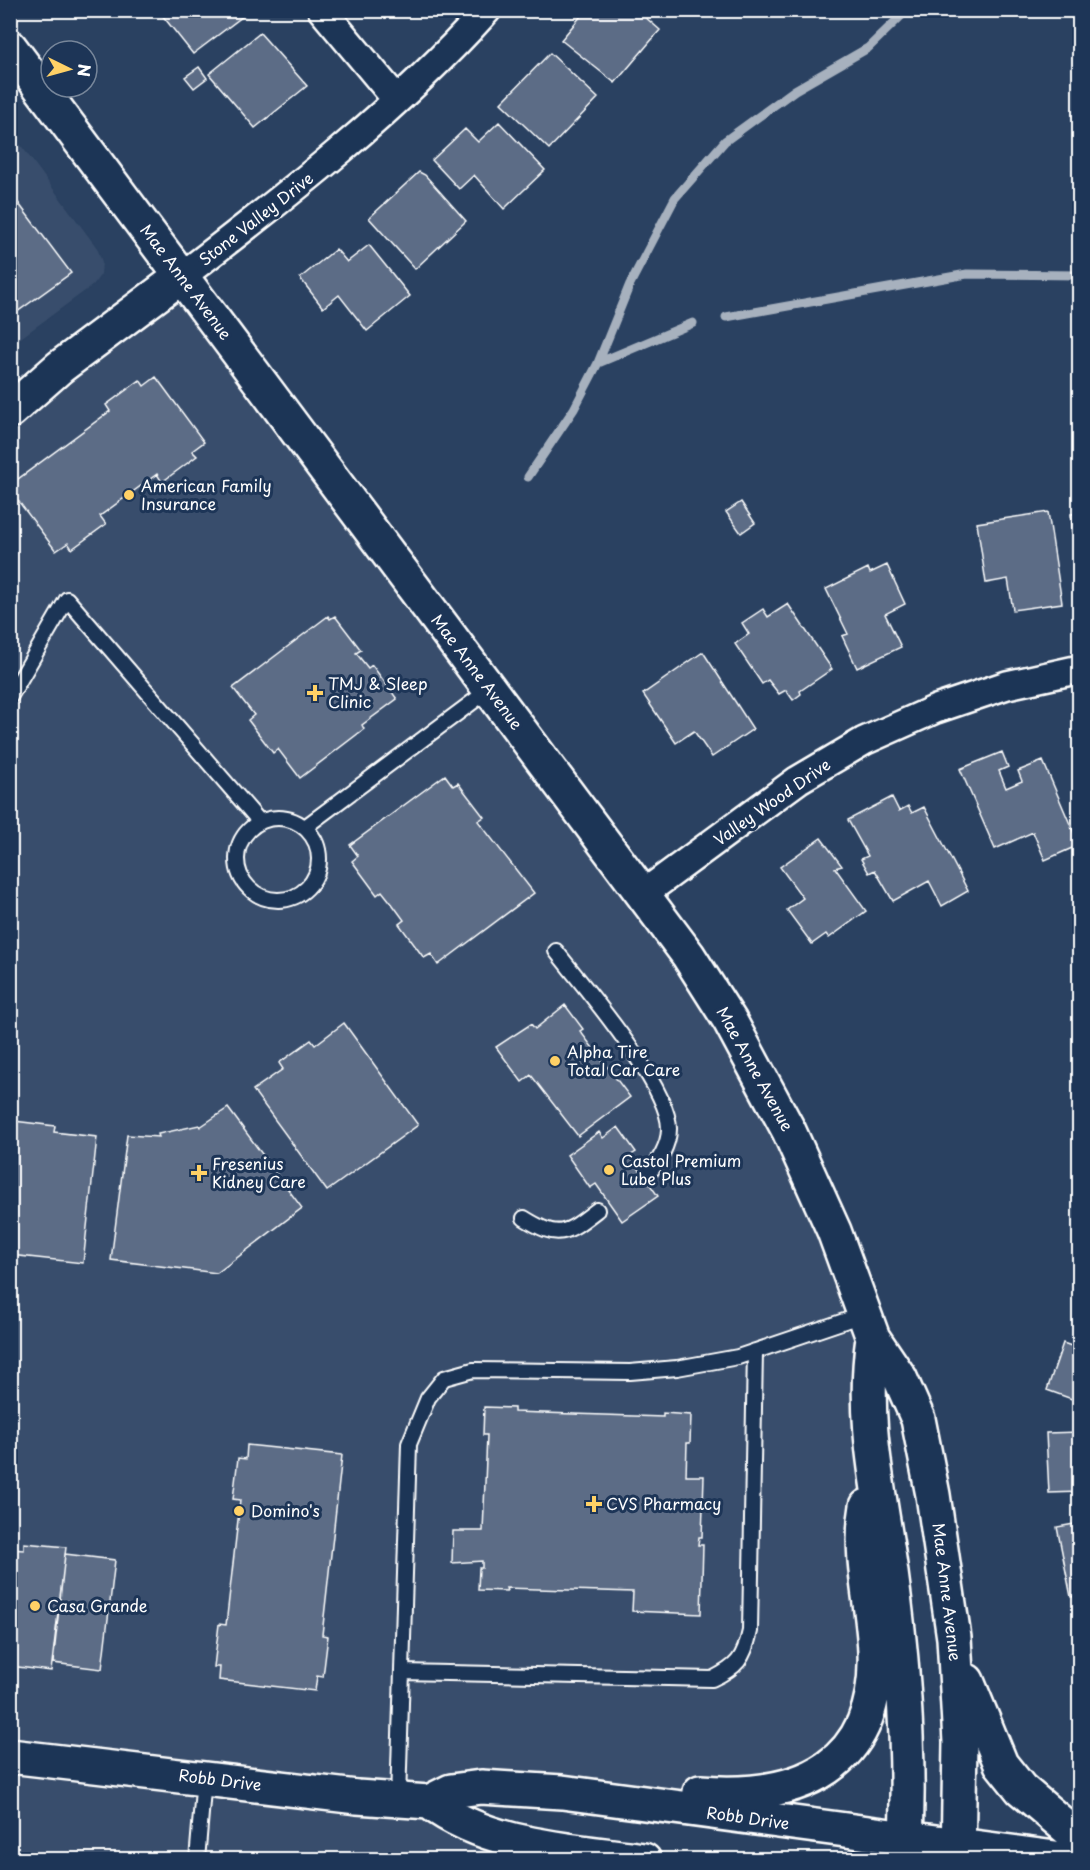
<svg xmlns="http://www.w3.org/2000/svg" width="1090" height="1870" font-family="'Playpen Sans',sans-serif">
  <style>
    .built { fill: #394e6c }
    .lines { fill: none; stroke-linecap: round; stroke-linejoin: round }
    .stream { stroke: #a7b1be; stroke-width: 9 }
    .building { fill: #5b6c86; stroke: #fff; stroke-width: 1.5 }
    .service-casing { stroke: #fff; stroke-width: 18 }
    .minor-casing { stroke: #fff; stroke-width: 32 }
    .tertiary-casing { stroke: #fff; stroke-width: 38 }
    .secondary-casing { stroke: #fff; stroke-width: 38 }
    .service { stroke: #1d3557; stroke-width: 14 }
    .minor { stroke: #1d3557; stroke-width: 27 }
    .tertiary { stroke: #1d3557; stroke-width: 33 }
    .secondary { stroke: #1d3557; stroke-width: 33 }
    .poi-dot { fill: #ffd166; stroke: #1d3557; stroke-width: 2 }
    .labels { text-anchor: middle; stroke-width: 6; stroke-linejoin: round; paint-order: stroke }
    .street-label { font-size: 16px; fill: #fff; stroke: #1d3557 }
    .poi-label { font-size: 16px; fill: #fff; stroke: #1d3557; text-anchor: start }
  </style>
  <rect width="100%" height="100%" fill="#2a4161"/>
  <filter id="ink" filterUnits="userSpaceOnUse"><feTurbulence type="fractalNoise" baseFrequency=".0167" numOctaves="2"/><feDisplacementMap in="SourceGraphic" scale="12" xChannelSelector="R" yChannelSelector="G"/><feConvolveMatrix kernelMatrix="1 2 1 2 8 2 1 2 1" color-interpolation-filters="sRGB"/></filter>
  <g filter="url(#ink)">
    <path class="built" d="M11,132L97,248L102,262L101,274L93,285L11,345Z
      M182,276L688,955L855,1284L875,1668L829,1766L694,1791L429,1802L616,1859H11L10,411Z"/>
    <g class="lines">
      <path class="stream" d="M726,317L967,274L1080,275
        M598,363L630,284L675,198L725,141L795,90L868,48L907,10
        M528,477L574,409L598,363L693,323"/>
    </g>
    <path class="building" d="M158,10H245L247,13L193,54Z
      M586,10H637L660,30L615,83L561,40Z
      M260,33L307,86L255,128L209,74Z
      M550,53L598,98L549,149L501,103Z
      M199,67L207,78L194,88L185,77Z
      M499,122L545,170L504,209L474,175L459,189L432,160L465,129L478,142Z
      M419,172L425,175L466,221L415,269L369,218Z
      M10,192L71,273L10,317Z
      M369,245L410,296L367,331L339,295L323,308L300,278L336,249L347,262Z
      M156,377L204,442L192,451L197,456L162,482L157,474L100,516L106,524L72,549L68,543L56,551L10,490V485L110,411L106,405L140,380L144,386Z
      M741,502L755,523L741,533L726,512Z
      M1048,512L1062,603L1013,610L1008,579L986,583L977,523Z
      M1080,513V592H1078L1071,514Z
      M887,565L905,604L885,614L901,647L857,668L842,636L848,634L826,589L868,568L870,573Z
      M788,604L832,669L800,691L801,694L793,700L786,690L779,694L768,680L762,684L735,644L749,634L742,623L763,609L768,617Z
      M328,616L330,619L335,616L361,650L356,653L368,668L372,665L397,699L362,725L364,729L300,778L278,749L273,753L248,720L254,715L233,688Z
      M703,652L753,729L712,757L694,731L676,743L643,694Z
      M1002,752L1008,767L999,771L1006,788L1022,781L1018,771L1043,761L1079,845L1045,860L1033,832L995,849L960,769Z
      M445,775L453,786L458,783L484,817L478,821L534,893L438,965L431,954L424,958L399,924L404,920L393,905L382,891L377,895L352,861L358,856L350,845Z
      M892,797L899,811L908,806L912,813L924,807L968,891L942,906L929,881L893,901L875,870L869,873L861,859L868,856L848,820Z
      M821,838L842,866L835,868L866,911L829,938L826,934L812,944L787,910L803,898L780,867Z
      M565,1005L583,1029L580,1031L630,1097L578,1136L531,1075L522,1082L496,1047L531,1024L535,1029Z
      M344,1023L418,1125L327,1191L253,1090L283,1069L279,1063L311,1040L315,1045Z
      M228,1108L302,1208L217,1273L111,1260L127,1135L159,1137L158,1134L199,1125L200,1127Z
      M14,1121L55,1126L54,1132L97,1137L83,1263L10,1255V1128Z
      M618,1127L636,1152L630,1156L658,1196L622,1221L596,1184L590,1188L567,1155L599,1132L603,1138Z
      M1063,1343L1080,1349V1402L1047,1390Z
      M484,1407L514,1408V1412L663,1417V1413L691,1415L690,1443H687L686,1476H704L702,1537H699L698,1545H703L701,1614L632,1611L633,1592L506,1588L507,1591L478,1590L479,1568H482V1561L452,1563L453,1531H483L487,1435H483Z
      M1080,1432V1492L1049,1493L1046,1433Z
      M247,1445L342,1455L322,1635L328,1636L323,1677L317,1676L315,1691L219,1680L220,1667H214L219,1624L226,1625L239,1511L240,1500L233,1499L238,1458L246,1459Z
      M1080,1523V1596L1071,1597L1057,1527Z
      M24,1543L66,1547L51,1671L10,1666V1549L24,1550Z
      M65,1554L115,1560L102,1669L53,1663Z"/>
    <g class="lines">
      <defs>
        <path id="service" d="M10,697L67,599L260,822
          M237 859a41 41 0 1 1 82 0a41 41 0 1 1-82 0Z
          M305,827L490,689
          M556,951C584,987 670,1087 669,1129C669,1145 658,1163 648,1174
          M524,1218C559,1240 566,1234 597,1210
          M402,1672L712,1679C737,1667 744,1659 750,1631L755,1351
          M398,1800L409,1444L428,1398L444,1378L473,1370L630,1372L677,1368L738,1357L865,1314
          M197,1860L204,1778"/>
        <path id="minor" d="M322,10L397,100
          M182,276C289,194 396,111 487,10
          M643,894L798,780L864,741L936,709L1007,685L1080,669"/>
        <path id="tertiary" d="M10,411L60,367L182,276"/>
        <path id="secondary" d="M10,47L688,955L730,1021L789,1131L834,1231L873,1338L900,1378L918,1419L933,1495L954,1638L960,1742L958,1860
          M873,1338C861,1421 880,1492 891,1573C904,1667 911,1764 905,1860
          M967,1681L1001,1764L1021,1789L1080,1839
          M10,1756L357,1797L429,1802L451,1791L481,1787L562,1792L1070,1860
          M700,1792C801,1800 879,1766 875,1652C873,1603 858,1556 867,1506
          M429,1802C488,1847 573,1850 644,1860"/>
      </defs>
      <use href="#service" class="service-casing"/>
      <use href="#minor" class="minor-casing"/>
      <use href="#tertiary" class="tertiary-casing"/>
      <use href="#secondary" class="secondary-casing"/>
      <use href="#service" class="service"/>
      <use href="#minor" class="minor"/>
      <use href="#tertiary" class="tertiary"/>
      <use href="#secondary" class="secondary"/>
    </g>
  </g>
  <g class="poi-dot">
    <circle cx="129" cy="495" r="6"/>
    <path d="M312 684h6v6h6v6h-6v6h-6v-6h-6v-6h6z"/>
    <circle cx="555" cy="1061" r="6"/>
    <circle cx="609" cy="1170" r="6"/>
    <path d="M196 1164h6v6h6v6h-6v6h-6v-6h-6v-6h6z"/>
    <path d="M591 1495h6v6h6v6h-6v6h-6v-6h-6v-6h6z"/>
    <circle cx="239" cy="1511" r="6"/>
    <circle cx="35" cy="1606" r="6"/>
  </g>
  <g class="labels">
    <g class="street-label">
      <text transform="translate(256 219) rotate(-38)" y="6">Stone Valley Drive</text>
      <text transform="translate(186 282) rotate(53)" y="6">Mae Anne Avenue</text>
      <text transform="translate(477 672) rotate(53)" y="6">Mae Anne Avenue</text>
      <text transform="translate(772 802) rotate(-35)" y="6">Valley Wood Drive</text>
      <text transform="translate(755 1069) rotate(61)" y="6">Mae Anne Avenue</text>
      <text transform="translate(947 1592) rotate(83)" y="6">Mae Anne Avenue</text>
      <text transform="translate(220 1780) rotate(7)" y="6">Robb Drive</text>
      <text transform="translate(748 1818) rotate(8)" y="6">Robb Drive</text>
    </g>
    <g class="poi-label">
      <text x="141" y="492">American Family<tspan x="141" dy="18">Insurance</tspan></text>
      <text x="328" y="690">TMJ &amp; Sleep<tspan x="328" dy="18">Clinic</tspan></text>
      <text x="567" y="1058">Alpha Tire<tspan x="567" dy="18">Total Car Care</tspan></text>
      <text x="621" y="1167">Castol Premium<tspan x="621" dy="18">Lube Plus</tspan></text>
      <text x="212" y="1170">Fresenius<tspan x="212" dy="18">Kidney Care</tspan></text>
      <text x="606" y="1510">CVS Pharmacy</text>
      <text x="251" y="1517">Domino's</text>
      <text x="47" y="1612">Casa Grande</text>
    </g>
  </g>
  <rect width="1090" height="1870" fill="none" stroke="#1d3557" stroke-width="36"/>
  <rect x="18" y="18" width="1054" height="1834" fill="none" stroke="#fff" stroke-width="2" filter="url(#ink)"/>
  <g transform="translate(69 69) rotate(95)"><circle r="28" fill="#1d3557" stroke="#77869a" stroke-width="1.5"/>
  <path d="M0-4.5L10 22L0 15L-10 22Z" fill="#ffd166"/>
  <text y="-9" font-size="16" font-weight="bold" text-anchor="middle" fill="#ffffff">N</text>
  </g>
</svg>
